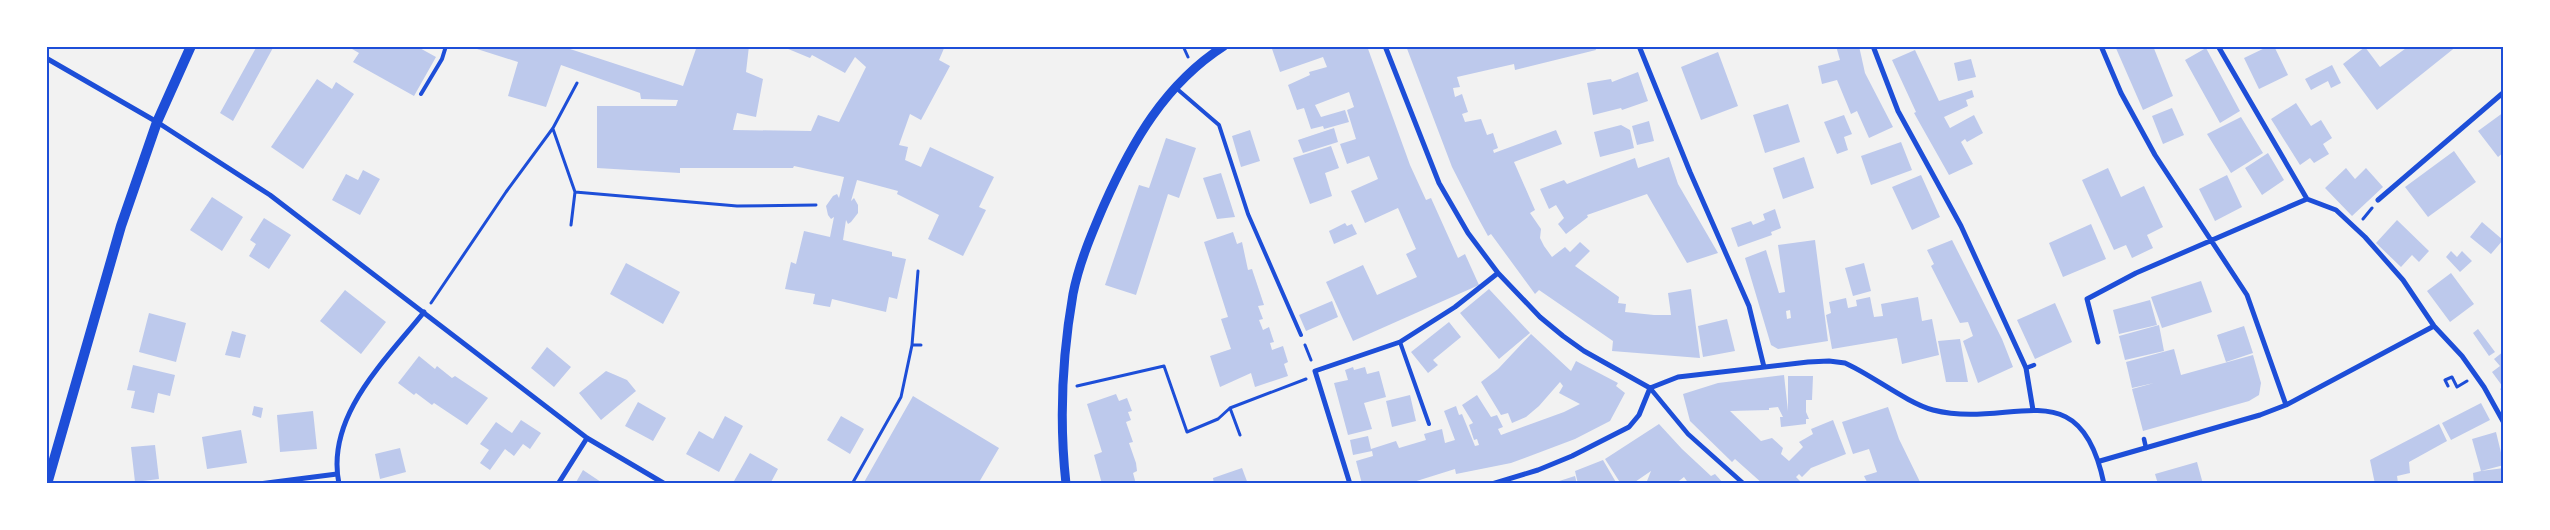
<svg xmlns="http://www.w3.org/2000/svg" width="2550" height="530" font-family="'Fira Sans Condensed',sans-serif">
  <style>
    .building { fill: #bdc9ec; fill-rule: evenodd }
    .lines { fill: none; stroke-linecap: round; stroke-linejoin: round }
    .path { stroke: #1d4ed8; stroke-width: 3 }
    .service { stroke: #1d4ed8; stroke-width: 4 }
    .pedestrian { stroke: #1d4ed8; stroke-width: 4.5 }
    .minor { stroke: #1d4ed8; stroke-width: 5 }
    .tertiary { stroke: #1d4ed8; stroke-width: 9 }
    .secondary { stroke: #1d4ed8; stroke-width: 10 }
    .neatline { fill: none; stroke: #1d4ed8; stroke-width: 2 }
  </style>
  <rect width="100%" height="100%" fill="#f2f2f2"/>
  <path class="building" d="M257,46H274L233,121L220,113Z
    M347,46H416L436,57L414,96L353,62L359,53Z
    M478,46H568L567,48L683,86L697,46H749L746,72L763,79L756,117L737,113L733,130L811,131L818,115L839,122L866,67L855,57L845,73L812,55L810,58L781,46H945L939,60L950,66L921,120L910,114L899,145L908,147L905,160L921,167L930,147L994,177L979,207L986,210L963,256L928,239L939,215L897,194L898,191L857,180L851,201L854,198L858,205V213L851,222L848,224L846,220L843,240L892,252V256L906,259L897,299L889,297L886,312L832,299L830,307L813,304L815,294L785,289L791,262L796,264L804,231L830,237L834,217L831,219L828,215L826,206L833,196L837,194L839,198L844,177L794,166L793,168H680V173L597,168V106H676L678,100L641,99L640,93L561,65L546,107L508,96L518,62L477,49Z
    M1271,46H1367L1410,165L1426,200L1431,198L1458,258L1465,254L1479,285L1353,341L1326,282L1363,265L1377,295L1417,277L1406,254L1416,249L1398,208L1365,223L1351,191L1378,179L1369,156L1347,164L1340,144L1356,139L1347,110L1354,107L1349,92L1315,105L1321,117L1345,110L1349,122L1324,129L1323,126L1311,129L1304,108L1297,110L1288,85L1310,75L1309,72L1327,67L1323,57L1280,72Z
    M1406,46H1595L1596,50L1515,70L1514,64L1457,77L1460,87L1453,88L1455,97L1462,94L1468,112L1462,114L1465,122L1481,119L1487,135L1493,133L1498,148L1493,150L1494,153L1556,130L1562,144L1514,162L1535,210L1530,213L1541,229L1540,238L1544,246L1552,257L1565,247L1570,252L1580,242L1590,251L1575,266L1619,297L1618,303L1626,304L1625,312L1654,315H1671L1668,293L1691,289L1700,358L1612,351L1613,341L1539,290L1535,294L1491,234L1488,236L1477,216L1452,167Z
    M1836,46H1859L1865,73L1893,127L1869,138L1857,111L1851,114L1837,80L1822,84L1818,66L1840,60Z
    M2115,46H2153L2173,96L2143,110Z
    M2269,46H2274L2288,75L2259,89L2244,58Z
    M2409,46H2457L2377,110L2343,64L2365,47L2380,67Z
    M2206,48L2240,111L2220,123L2185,60Z
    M1915,50L1939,101L1972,90L1974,97L1966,100L1968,106L1944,117L1950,128L1974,115L1983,133L1967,142L1965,139L1961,142L1973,164L1949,175L1914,113L1916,112L1892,60Z
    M1718,52L1738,106L1701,120L1681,67Z
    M1971,59L1976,77L1958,81L1954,63Z
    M2332,65L2341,83L2331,88L2328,81L2311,90L2305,79Z
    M1638,72L1648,101L1622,110L1621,108L1593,115L1587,83L1611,79L1612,82Z
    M317,79L332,89L336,82L354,94L303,169L271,147Z
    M2296,103L2311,126L2321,120L2332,138L2323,144L2329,154L2314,163L2310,158L2300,165L2271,119Z
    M1788,104L1800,142L1765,153L1753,115Z
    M2172,108L2184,135L2163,144L2152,116Z
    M2504,112V152L2498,157L2478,131Z
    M1844,115L1852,134L1844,137L1848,150L1837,154L1824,122Z
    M2241,117L2263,153L2231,173L2207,134Z
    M1649,121L1654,141L1637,145L1632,126Z
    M1621,125L1630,130L1634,148L1600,157L1594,132Z
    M1334,128L1338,142L1303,153L1298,140Z
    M1250,130L1260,161L1241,167L1232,136Z
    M1166,138L1196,148L1179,198L1168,194L1136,295L1105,285L1139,185L1149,188Z
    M1901,142L1912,170L1871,185L1861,156Z
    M1331,146L1339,168L1325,173L1332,196L1310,204L1293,158Z
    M2454,151L2476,182L2428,217L2405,187Z
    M2268,153L2284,180L2262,195L2245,168Z
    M1669,157L1678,184L1718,253L1687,263L1647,194L1587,215L1588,217L1566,234L1558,224L1564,218L1556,205L1549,209L1540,189L1564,180L1567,184L1635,158L1638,168Z
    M1804,157L1814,188L1783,199L1773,168Z
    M2108,168L2121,197L2144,186L2163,227L2147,235L2153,248L2132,258L2126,245L2114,250L2082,180Z
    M2346,168L2355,179L2366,168L2383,187L2352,216L2325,188Z
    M363,170L380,179L360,215L332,200L346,174L358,180Z
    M1221,173L1235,217L1217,219L1203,178Z
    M1921,175L1940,217L1912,230L1892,187Z
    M2227,175L2242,207L2215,221L2199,189Z
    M212,197L243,217L222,251L190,230Z
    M1775,209L1781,228L1771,232L1772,235L1738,247L1731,228L1751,221L1753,225L1765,220L1763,214Z
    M264,218L291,235L269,269L249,256L256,244L250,240Z
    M2397,220L2429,251L2419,262L2412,255L2401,267L2376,243Z
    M2482,222L2503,240L2491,254L2470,237Z
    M1345,223L1347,226L1352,224L1357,234L1334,244L1329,231Z
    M2091,224L2106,259L2063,277L2049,243Z
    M1233,232L1237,244L1242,242L1248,270L1252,269L1264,305L1258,306L1263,319L1259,320L1263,330L1269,327L1274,342L1270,343L1272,350L1283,346L1288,362L1284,364L1288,376L1255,387L1251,373L1220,387L1210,356L1231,349L1221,319L1228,317L1204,242Z
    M1815,240L1828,341L1778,349L1771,345L1745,258L1766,250L1779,293L1785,292L1778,245ZM1790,310L1791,318L1787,319L1786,311Z
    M1952,240L2002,339L2013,367L1978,383L1963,341L1973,336L1968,322L1960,323L1931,266L1934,264L1927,250Z
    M2451,251L2457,257L2462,251L2472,261L2460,272L2446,257Z
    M626,263L680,292L663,324L610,294Z
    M1864,263L1871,291L1853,296L1845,268Z
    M2451,273L2474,304L2450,322L2427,291Z
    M2201,281L2212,312L2162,328L2151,297Z
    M1489,289L1530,333L1499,359L1460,313Z
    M345,290L386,322L361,354L320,321Z
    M1870,297L1874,317L1883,316L1881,304L1918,297L1922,321L1932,319L1939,355L1902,364L1897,338L1832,349L1826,315L1831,313L1829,302L1846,298L1848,308L1857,306L1856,300Z
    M2150,300L2157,325L2119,334L2113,310Z
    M1332,301L1338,317L1306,331L1299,315Z
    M2055,303L2072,342L2035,359L2017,320Z
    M149,313L186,323L176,362L139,352Z
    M1727,319L1735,351L1703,357L1698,326Z
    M1449,322L1461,337L1433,360L1438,365L1428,373L1411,352Z
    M2159,325L2164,351L2125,360L2119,336Z
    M2244,326L2253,353L2226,362L2217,335Z
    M2478,329L2495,352L2489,356L2473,333Z
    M232,331L246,335L240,358L225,355Z
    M1531,334L1571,371L1576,361L1618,383L1616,386L1625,393L1610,421L1575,439L1511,463L1456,474L1455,469L1407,484H1362L1356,461L1373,456L1372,451L1353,455L1350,440L1368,436L1371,449L1396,441L1399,448L1426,440L1424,434L1442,429L1445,443L1455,440L1444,411L1456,406L1459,415L1462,414L1475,446L1479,445L1477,439L1474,440L1469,425L1473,423L1462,405L1477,395L1491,417L1497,415L1503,427L1498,429L1501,435L1564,412L1580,404L1559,393L1563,386L1560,382L1539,406L1526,417L1512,423L1508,413L1501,415L1481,382L1498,369Z
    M1960,339L1968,382H1946L1938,341Z
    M547,347L571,367L554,387L531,368Z
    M2174,349L2181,375L2253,355L2261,383L2259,395L2249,401L2143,431L2132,389L2154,383L2132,388L2126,362Z
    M2504,351V394L2500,389L2503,387L2492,372L2500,366L2494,359Z
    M419,356L435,369L437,366L452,378L455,376L488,398L467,425L434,403L432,405L416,393L414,395L398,383Z
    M133,365L175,375L170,396L158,393L154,413L131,408L135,391L127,390Z
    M1353,367L1354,370L1365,367L1367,374L1379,371L1386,397L1364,403L1372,429L1348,435L1334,383L1348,380L1345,370Z
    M606,371L627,380L636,391L601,420L579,393Z
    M1784,375L1788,411V376H1813L1812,400H1806V412L1809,419H1806V424L1781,427L1780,417H1783L1778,407L1769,408V410L1730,411L1761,441L1772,438L1783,448L1781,454L1789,461L1803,447L1799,442L1813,434L1811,429L1833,420L1846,454L1811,468L1802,477L1799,474L1796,477L1803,484H1763L1735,459L1732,462L1690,421L1683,394L1718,383Z
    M1116,394L1119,401L1127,398L1132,411L1128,412L1131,420L1126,422L1133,442L1129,443L1136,463L1137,471L1133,473L1136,484H1102L1094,455L1102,452L1087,404Z
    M1410,395L1416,421L1392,427L1386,401Z
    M913,396L999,448L978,484H863Z
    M638,402L666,418L653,441L625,426Z
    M2481,403L2490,420L2451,440L2442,423Z
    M254,406L263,408L261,418L252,415Z
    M1888,407L1899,439L1921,484H1868L1864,476L1877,472L1869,449L1853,454L1842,422Z
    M313,411L317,449L280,452L277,415Z
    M725,416L743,426L719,472L686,454L699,431L713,439Z
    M841,416L864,429L850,454L827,440Z
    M521,420L541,433L530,449L523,444L514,456L505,449L490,470L480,463L489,450L480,444L496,422L512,433Z
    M1659,424L1682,449L1711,476L1715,474L1724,484H1689L1684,477L1675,484H1649L1647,481L1651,471L1632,484H1621L1605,459Z
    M2439,424L2447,441L2409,462L2410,473L2397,476L2398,483L2387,484L2386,482L2375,484L2370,460Z
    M241,430L247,463L207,469L202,437Z
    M2496,432L2504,465L2481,471L2504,468V484H2474L2473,473L2481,471L2472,439Z
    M155,445L159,479L135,482L131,447Z
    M400,448L406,472L380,479L375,454Z
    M750,453L778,469L770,484H738L734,481Z
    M1603,460L1617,484H1578L1575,471Z
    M2197,462L2203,484H2158L2155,474Z
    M1242,468L1248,484H1214L1213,478Z
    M583,470L604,484H575Z
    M1575,476L1577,484H1553V483Z"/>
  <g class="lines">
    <path class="path" d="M1183,46L1188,57
      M553,129L575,192L571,225
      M575,192L737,206L816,205
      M2363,219L2372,208
      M431,303L506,192L553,128L577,83
      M912,345H921
      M1305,345L1311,360
      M1077,386L1164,366L1187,432L1218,419L1230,408
      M2448,386L2445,380L2452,377L2457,387L2467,381
      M1240,435L1230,408L1306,379
      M852,484L901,397L912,345L918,271"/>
    <path class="service" d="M1176,88L1219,125L1248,214L1301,335
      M421,94L442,59L446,46
      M1400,342L1429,424"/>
    <path class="pedestrian" d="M2026,368L2034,365
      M1650,388L1688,434L1744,484
      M2144,439L2146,448"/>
    <path class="minor" d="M1385,46L1439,183L1468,233L1498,273L1540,317L1563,336L1584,351L1650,388
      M1639,46L1690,172L1749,306L1764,367
      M1873,46L1898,111L1961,226L2026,368L2033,410
      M2101,46L2121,93L2155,155L2247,295L2286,405
      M2218,46L2307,199L2336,210L2365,237L2403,280L2434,326L2462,356L2484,387L2504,423
      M46,58L157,122L270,195L587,438L665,484
      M2378,200L2504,92
      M2098,342L2087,299L2136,273L2307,199
      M1650,388L1678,377L1808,362L1829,361L1845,363C1872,375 1907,403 1933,410C2012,430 2080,367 2104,484
      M2100,461L2260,415L2286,405L2434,326
      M259,484L337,474
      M339,484C325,416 386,360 424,312
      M558,484L587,438
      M1350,484L1315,371L1400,342L1455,307L1498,273
      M1492,484L1538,470L1572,456L1629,427L1639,415L1650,388"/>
    <path class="tertiary" d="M1066,484C1059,420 1062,357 1073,294C1079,263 1092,233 1104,205C1132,142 1165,84 1224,46"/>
    <path class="secondary" d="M47,484L121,226L157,122L191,46"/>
  </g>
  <rect width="2550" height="530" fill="none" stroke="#ffffff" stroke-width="95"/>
  <rect x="48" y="48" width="2454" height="434" class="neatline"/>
</svg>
